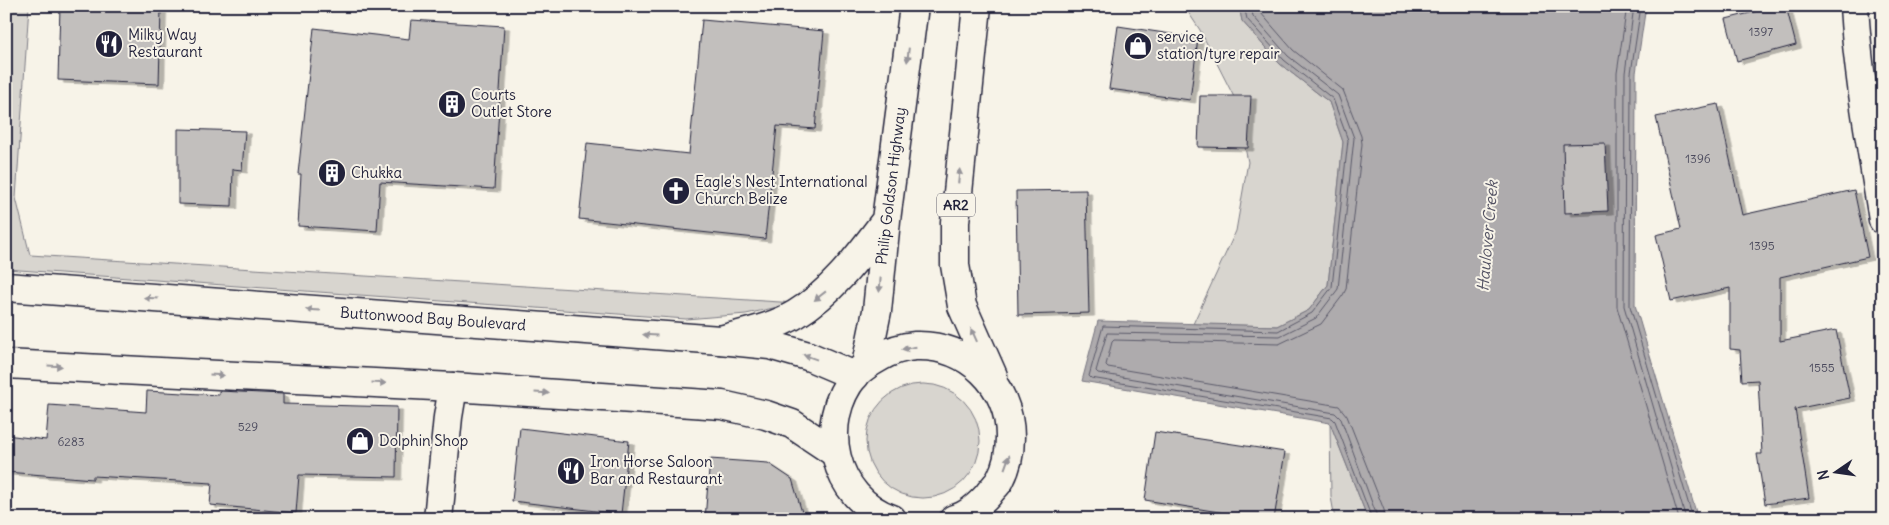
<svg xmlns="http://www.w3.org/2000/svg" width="1889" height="525" font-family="Delius,sans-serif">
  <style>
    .green { fill: #d8d5cf; stroke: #7d7c85 }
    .water { fill: #aeabad; stroke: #76747f }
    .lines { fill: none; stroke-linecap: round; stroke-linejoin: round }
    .shore { stroke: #5a5969; stroke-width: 1 }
    .building { fill: #c2bfbd; stroke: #22223b; filter: url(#shadow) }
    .street-casing { stroke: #22223b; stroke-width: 31 }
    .secondary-casing { stroke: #22223b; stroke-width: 31 }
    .primary-casing { stroke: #22223b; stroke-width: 31 }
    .street { stroke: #f7f3e8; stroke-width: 28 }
    .secondary { stroke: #f7f3e8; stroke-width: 28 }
    .primary { stroke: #f7f3e8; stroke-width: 28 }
    .oneway { fill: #97959a }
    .labels { text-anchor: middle; stroke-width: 4; stroke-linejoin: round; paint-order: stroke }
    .number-label { font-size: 12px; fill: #4a495c }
    .shield { fill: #f7f3e8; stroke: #62616f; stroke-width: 1 }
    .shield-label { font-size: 14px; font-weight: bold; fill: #22223b }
    .poi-label { font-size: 15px; fill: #22223b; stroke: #f7f3e8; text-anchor: start }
    .street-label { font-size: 15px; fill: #22223b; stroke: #f7f3e8 }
    .water-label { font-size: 16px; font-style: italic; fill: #535263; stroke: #f7f3e8 }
  </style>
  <defs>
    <filter id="shadow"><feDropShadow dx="5.5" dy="3" stdDeviation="0" flood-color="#0004"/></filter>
  </defs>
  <rect width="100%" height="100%" fill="#f7f3e8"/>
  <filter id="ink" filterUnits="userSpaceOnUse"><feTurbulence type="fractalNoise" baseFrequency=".02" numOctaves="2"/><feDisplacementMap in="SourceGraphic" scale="10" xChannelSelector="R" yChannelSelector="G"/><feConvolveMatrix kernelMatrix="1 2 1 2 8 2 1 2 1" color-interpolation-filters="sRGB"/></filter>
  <g filter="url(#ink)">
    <path class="green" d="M6,6H29L16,198L30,255L796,303L746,314L686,319L6,269Z
      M1184,6H1239L1242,21L1280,64L1329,102L1343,142L1328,285L1309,310L1277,326L1193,324L1236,231L1248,162L1235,99L1200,30Z
      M866 441a57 57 0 1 1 114 0a57 57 0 1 1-114 0Z
      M1330,423L1368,519H1335L1331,497Z"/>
    <path class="water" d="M1239,6H1646L1636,73L1635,305L1698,519H1368L1330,423L1082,381L1098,321L1277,326L1309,310L1328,285L1343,142L1329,102L1280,64L1242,21Z"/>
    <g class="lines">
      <path class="shore" d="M1244,6L1247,19L1284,60L1333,99L1348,140L1332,287L1312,313L1278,331L1103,326L1089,376L1091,378L1332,418L1335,421L1372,519
        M1251,6L1253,16L1288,56L1338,95L1354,138L1338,289L1316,318L1280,336L1107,333L1096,371L1098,373L1335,413L1341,419L1378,519
        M1258,6L1260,12L1293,50L1343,90L1361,136L1362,144L1346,289L1343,295L1321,324L1279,344L1114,340L1112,342L1106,365L1108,367L1339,406L1347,416L1384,510L1386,519
        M1627,6L1617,73V307L1679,519
        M1634,6L1625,73L1624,306L1686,519
        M1641,6L1631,73L1630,306L1693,519"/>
    </g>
    <path class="building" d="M60,6L161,9L159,84L58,80Z
      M1778,6H1786L1796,45L1737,61L1726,19Z
      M411,20L504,26L494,189L380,182L377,231L298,226L301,174H298L314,28L409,39Z
      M702,20L824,31L815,129L777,126L765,239L579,219L587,143L689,154Z
      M1118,26L1198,38L1190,100L1109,89Z
      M1200,96H1251L1248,148L1198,147Z
      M1718,104L1742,215L1854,190L1868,257L1780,277V341L1836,330L1850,398L1795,409L1809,498L1765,504L1757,454H1762L1758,380L1742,381L1740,350L1730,349V288L1671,301L1656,235L1681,229L1656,117Z
      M178,129L245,131L242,170L233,169L232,206L178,204Z
      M1605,143L1608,211L1565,213L1563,144Z
      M1086,190L1089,313L1018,315L1016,191Z
      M147,391L219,395V391L283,394V404L397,407L396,477L299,475L296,513L210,505L212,483L93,476V479L6,472V435L46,440L49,405L146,412Z
      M520,428L629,441L621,514L512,501Z
      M1155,432L1285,452L1274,519H1262L1145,500Z
      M710,459L768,463L792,479L804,519H705Z"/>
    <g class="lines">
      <defs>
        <path id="street" d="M1854,6C1858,78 1872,149 1883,220
          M438,519L448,417L453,387"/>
        <path id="secondary" d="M6,287L720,340L770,345L808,356L855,376
          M6,364L453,387L722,405L766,415L792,424L834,452"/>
        <path id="primary" d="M977,6L955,222V265L962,306L993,376
          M720,340C745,333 773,328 796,314C834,291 860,254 886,220
          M866,365L877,311L886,220L914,6
          M892,519C833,499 816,422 855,375C862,367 871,362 880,357C890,351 903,347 915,346C968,344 1010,385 1010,437C1010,451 1007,467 1000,480C997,485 991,490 988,495C980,504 967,516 954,519"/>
      </defs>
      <use href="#street" class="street-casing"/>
      <use href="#secondary" class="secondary-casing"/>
      <use href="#primary" class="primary-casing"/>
      <use href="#street" class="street"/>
      <use href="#secondary" class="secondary"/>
      <use href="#primary" class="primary"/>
    </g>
    <defs><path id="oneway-solid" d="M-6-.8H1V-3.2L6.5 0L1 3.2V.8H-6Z" transform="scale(1.25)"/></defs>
    <g class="oneway">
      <use href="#oneway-solid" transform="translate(908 55) rotate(97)"/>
      <use href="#oneway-solid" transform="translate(959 176) rotate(-84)"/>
      <use href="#oneway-solid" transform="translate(880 285) rotate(95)"/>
      <use href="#oneway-solid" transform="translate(820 296) rotate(142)"/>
      <use href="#oneway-solid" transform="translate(151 298) rotate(-176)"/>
      <use href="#oneway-solid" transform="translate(313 310) rotate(-176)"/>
      <use href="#oneway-solid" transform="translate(650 335) rotate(-176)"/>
      <use href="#oneway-solid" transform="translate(974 335) rotate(-114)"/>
      <use href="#oneway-solid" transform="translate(909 348) rotate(170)"/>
      <use href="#oneway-solid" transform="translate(810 357) rotate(-160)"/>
      <use href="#oneway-solid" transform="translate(55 366) rotate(3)"/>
      <use href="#oneway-solid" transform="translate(217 375) rotate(3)"/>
      <use href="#oneway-solid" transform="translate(379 383) rotate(3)"/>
      <use href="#oneway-solid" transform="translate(542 393) rotate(4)"/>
      <use href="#oneway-solid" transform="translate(1007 462) rotate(-70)"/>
    </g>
  </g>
  <defs>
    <symbol id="restaurant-disc" viewBox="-11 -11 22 22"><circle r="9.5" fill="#22223b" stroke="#f7f3e8"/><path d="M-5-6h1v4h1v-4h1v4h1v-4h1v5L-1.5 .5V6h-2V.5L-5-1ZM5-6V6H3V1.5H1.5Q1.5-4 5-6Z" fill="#fff"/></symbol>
    <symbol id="shop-disc" viewBox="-11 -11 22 22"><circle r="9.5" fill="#22223b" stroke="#f7f3e8"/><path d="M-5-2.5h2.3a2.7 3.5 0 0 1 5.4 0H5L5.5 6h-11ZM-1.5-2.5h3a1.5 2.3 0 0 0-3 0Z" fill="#fff"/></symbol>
    <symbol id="building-disc" viewBox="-11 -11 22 22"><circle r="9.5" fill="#22223b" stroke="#f7f3e8"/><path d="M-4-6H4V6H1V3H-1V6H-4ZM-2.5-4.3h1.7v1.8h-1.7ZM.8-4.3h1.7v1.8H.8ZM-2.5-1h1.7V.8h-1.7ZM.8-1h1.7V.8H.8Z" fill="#fff"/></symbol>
    <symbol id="church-disc" viewBox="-11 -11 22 22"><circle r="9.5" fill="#22223b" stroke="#f7f3e8"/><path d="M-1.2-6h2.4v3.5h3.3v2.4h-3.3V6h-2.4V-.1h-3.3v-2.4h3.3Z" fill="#fff"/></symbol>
  </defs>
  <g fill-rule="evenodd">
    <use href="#restaurant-disc" x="93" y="28" width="32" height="32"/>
    <use href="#shop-disc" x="1122" y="30" width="32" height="32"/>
    <use href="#building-disc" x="436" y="88" width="32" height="32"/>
    <use href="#building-disc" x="316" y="157" width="32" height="32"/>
    <use href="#church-disc" x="660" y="175" width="32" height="32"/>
    <use href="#shop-disc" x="344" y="425" width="32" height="32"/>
    <use href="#restaurant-disc" x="555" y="455" width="32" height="32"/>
  </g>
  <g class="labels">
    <g class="number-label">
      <text x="1761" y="36">1397</text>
      <text x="1698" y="163">1396</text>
      <text x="1762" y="250">1395</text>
      <text x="1822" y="372">1555</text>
      <text x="248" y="431">529</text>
      <text x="71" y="446">6283</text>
    </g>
    <rect class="shield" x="937" y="193.5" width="38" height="23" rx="4"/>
    <g class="shield-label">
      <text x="956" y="210">AR2</text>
    </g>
    <g class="poi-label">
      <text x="128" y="40">Milky Way<tspan x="128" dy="17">Restaurant</tspan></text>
      <text x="1157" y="42">service<tspan x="1157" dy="17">station/tyre repair</tspan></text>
      <text x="471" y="100">Courts<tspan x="471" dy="17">Outlet Store</tspan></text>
      <text x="351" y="178">Chukka</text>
      <text x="695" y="187">Eagle's Nest International<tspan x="695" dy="17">Church Belize</tspan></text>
      <text x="379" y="446">Dolphin Shop</text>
      <text x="590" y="467">Iron Horse Saloon<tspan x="590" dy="17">Bar and Restaurant</tspan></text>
    </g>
    <g class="street-label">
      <text transform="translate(891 186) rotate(-83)" y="5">Philip Goldson Highway</text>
      <text transform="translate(433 319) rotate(4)" y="5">Buttonwood Bay Boulevard</text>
    </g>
    <g class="water-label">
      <text transform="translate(1487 236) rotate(-85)" y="6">Haulover Creek</text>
    </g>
  </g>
  <rect width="1889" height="525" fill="none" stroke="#f7f3e8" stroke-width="25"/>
  <rect x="12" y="12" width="1864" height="500" fill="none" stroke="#22223b" stroke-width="2" filter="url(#ink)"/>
  <g transform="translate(1836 472) rotate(257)" stroke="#f7f3e8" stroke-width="4" paint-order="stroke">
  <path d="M0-4L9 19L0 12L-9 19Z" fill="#22223b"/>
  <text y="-8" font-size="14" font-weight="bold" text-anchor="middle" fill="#22223b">N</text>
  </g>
</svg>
